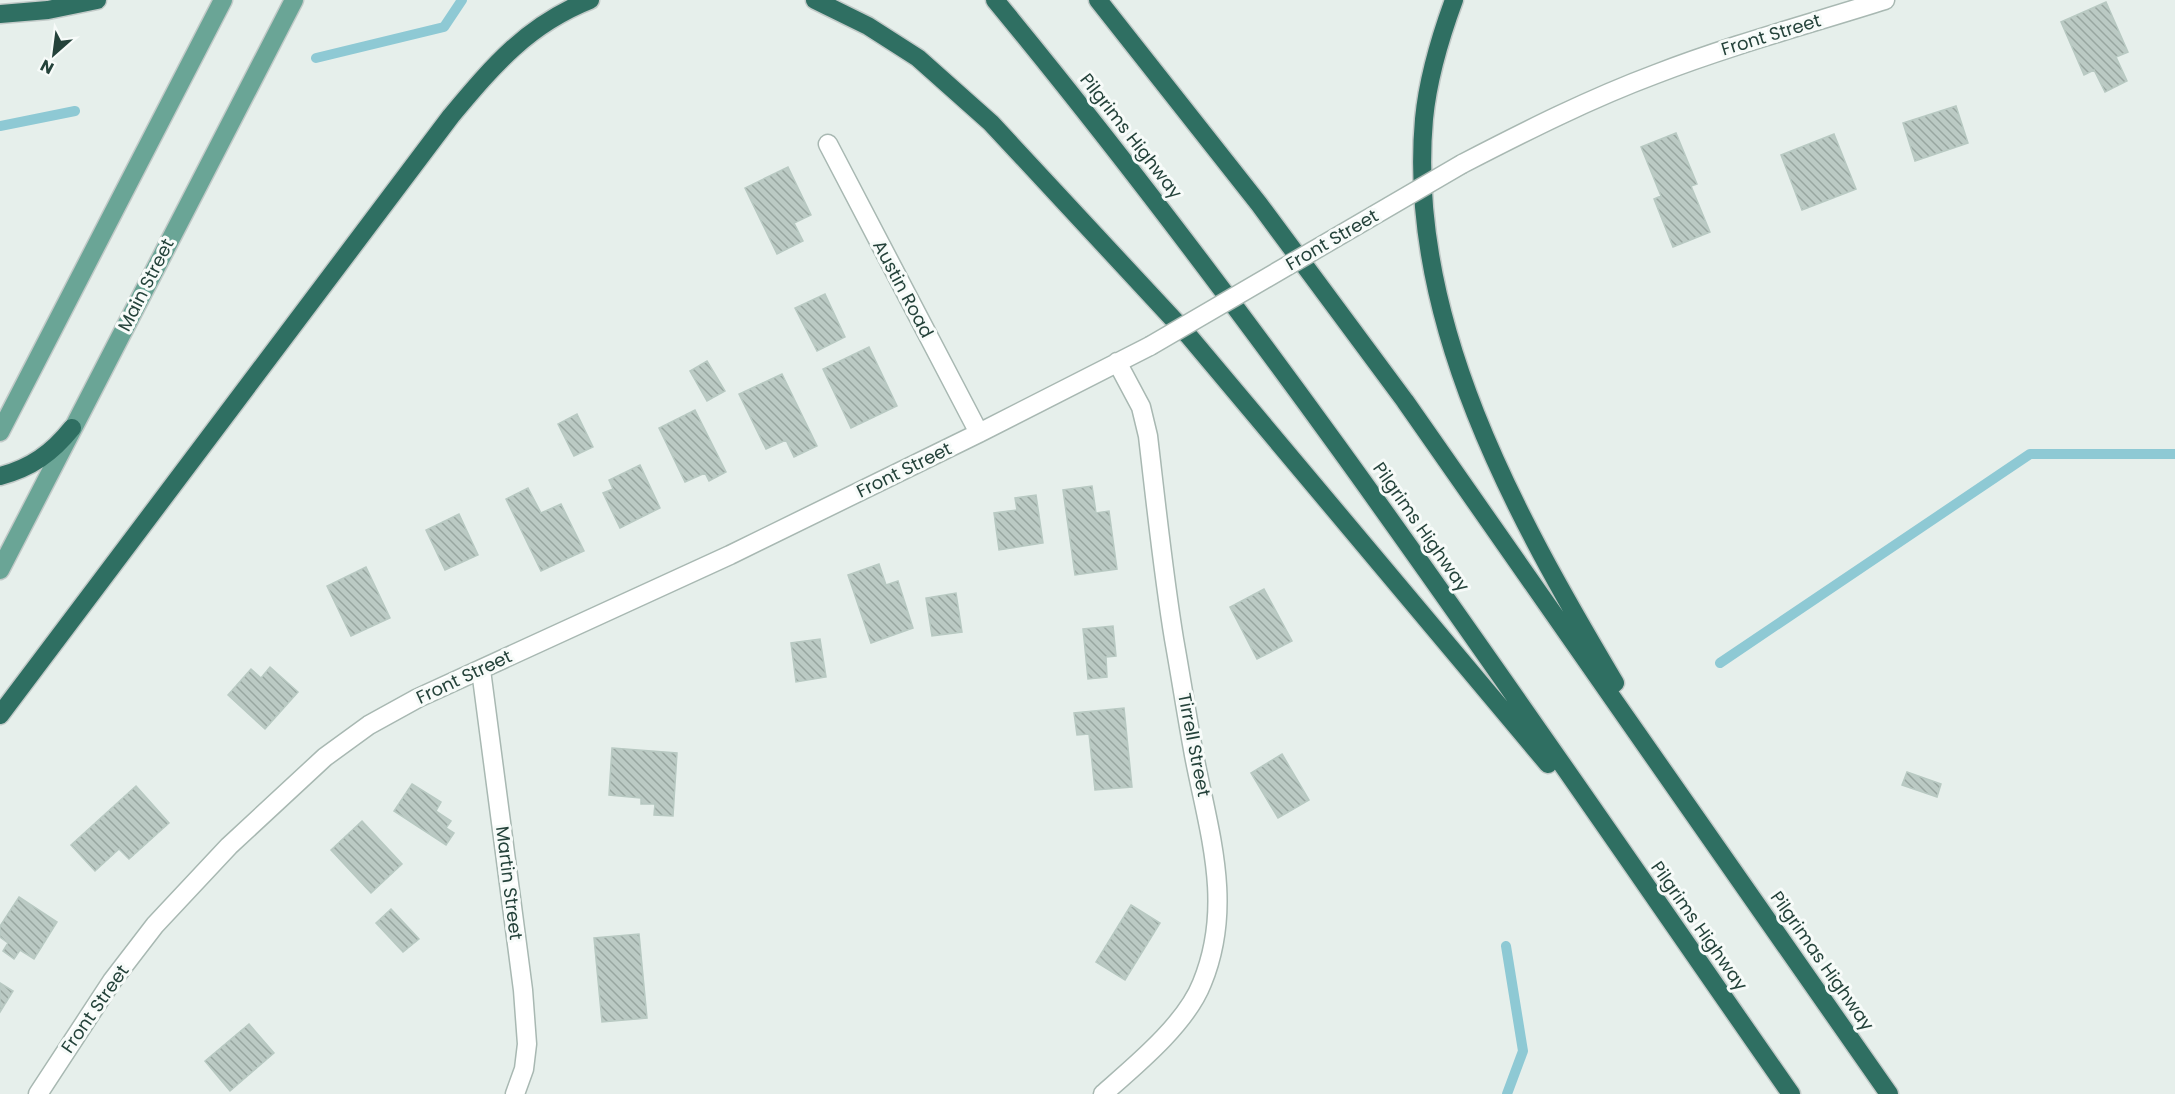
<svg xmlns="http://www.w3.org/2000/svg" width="2175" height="1094" font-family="Poppins,sans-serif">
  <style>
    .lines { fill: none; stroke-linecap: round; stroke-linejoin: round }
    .stream { stroke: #8ec9d4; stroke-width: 10 }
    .building { fill: url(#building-back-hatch); stroke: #b8c9c2; stroke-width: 1.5 }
    .minor-casing { stroke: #a8b8b2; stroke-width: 21 }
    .major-casing { stroke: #c2cac8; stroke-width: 21 }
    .highway-casing { stroke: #c2cac8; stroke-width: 21 }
    .minor { stroke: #fff; stroke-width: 18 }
    .major { stroke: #6aa596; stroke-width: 18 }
    .highway { stroke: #2f6f62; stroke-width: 18 }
    .minor-bridge-casing { stroke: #a8b8b2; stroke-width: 21; stroke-linecap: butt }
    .minor-bridge { stroke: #fff; stroke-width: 18 }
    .labels { text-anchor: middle; stroke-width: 6; stroke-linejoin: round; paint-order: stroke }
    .street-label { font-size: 18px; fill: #24423a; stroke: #f7fbf9 }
  </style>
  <defs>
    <pattern id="building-back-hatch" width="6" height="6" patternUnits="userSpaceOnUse" patternTransform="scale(1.5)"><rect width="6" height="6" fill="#bbcac4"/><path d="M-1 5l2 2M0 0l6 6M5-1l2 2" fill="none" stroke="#98a6a0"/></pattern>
  </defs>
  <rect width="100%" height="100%" fill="#e6efeb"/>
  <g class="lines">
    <path class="stream" d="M316,58L444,27L462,0
      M0,126L75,111
      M1720,663L2030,454H2175
      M1506,946L1523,1051L1507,1094"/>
  </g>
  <path class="building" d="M2106,2L2128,52L2116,57L2127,81L2105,92L2094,70L2084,75L2061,22Z
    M1956,106L1968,143L1915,161L1903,123Z
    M1676,133L1697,184L1691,186L1710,232L1673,247L1654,199L1661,196L1641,147Z
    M1834,134L1856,189L1802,210L1781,155Z
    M788,167L811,215L794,223L803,241L777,254L745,188Z
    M825,294L845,337L817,351L795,308Z
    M869,347L897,406L851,428L823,369Z
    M707,361L725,391L707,401L690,371Z
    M782,374L817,446L794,457L786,440L766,449L739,394Z
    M695,410L726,472L709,481L705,473L685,482L659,428Z
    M577,414L593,447L574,456L558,424Z
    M640,465L660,508L620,528L603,493L613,489L609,480Z
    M1092,486L1096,513L1109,511L1117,569L1075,575L1063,490Z
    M528,488L541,513L561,504L584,551L541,571L506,499Z
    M1036,495L1043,543L999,550L994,513L1017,510L1015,498Z
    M459,514L478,555L445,570L426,530Z
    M879,564L886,585L898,581L913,628L871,643L848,575Z
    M366,567L390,618L351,636L327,586Z
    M1264,589L1292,641L1257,659L1230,607Z
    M956,593L962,632L932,636L926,598Z
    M1113,626L1116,656L1106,657L1107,677L1088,679L1083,629Z
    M820,639L826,677L796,682L791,643Z
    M270,667L298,692L265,729L228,695L251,669L261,678Z
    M1124,708L1132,787L1095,790L1089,734L1077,735L1074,713Z
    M612,748L677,753L673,816L654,815L655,804H641V798L609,795Z
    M1282,754L1309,800L1278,818L1251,773Z
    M1907,772L1941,784L1937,797L1902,785Z
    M412,784L441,802L436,811L451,821L446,828L454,833L446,845L394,811Z
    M136,786L169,823L129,859L119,849L95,871L71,845Z
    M362,821L402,864L371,893L331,850Z
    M19,897L57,922L34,959L20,950L14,959L3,951L8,943L0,937V926Z
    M1131,905L1160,923L1125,980L1096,962Z
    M391,909L419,939L403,952L376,923Z
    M639,934L647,1018L602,1022L594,938Z
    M0,983L13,991L0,1012Z
    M249,1024L274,1053L230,1091L205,1061Z"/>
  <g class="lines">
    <defs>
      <path id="minor" d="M828,144L979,433
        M1462,164C1526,131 1589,99 1656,74C1731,45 1809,24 1885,0
        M481,670L523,990L527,1044L524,1069L515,1094
        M38,1094L112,981L155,925L229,846L325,757L369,725L418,698L730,555L979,433L1150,346
        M1103,1094C1136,1065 1186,1024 1202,983C1234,905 1209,833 1194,755C1187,717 1181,678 1174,639C1163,572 1156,504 1148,436L1141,407L1117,362"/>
      <path id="major" d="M0,432L223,0
        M0,570L294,0"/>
      <path id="highway" d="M815,0L868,26L918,58L991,123L1188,335L1548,764
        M995,0C1282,348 1533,724 1791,1094
        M1098,0L1259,204L1405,401L1889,1094
        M1454,0C1440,38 1428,78 1424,119C1406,320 1516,516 1615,683
        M0,14L48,10L97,0
        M0,476C31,468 52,453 72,428
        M0,715L451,116C493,66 527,25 590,0"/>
    </defs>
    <use href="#minor" class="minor-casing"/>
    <use href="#major" class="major-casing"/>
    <use href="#highway" class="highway-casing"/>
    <use href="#minor" class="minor"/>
    <use href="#major" class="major"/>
    <use href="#highway" class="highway"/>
    <defs>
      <path id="minor-bridge" d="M1150,346L1462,164"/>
    </defs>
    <use href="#minor-bridge" class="minor-bridge-casing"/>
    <use href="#minor-bridge" class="minor-bridge"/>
  </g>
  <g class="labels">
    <g class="street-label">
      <text transform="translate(1771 35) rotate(-17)" y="6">Front Street</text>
      <text transform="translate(1131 136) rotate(52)" y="6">Pilgrims Highway</text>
      <text transform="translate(1332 240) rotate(-30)" y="6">Front Street</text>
      <text transform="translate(146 285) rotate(-63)" y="6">Main Street</text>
      <text transform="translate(903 289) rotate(62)" y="6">Austin Road</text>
      <text transform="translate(904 470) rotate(-26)" y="6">Front Street</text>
      <text transform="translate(1421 527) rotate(55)" y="6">Pilgrims Highway</text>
      <text transform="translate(464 677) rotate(-25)" y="6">Front Street</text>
      <text transform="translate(1194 745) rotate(79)" y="6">Tirrell Street</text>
      <text transform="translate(509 883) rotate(83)" y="6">Martin Street</text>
      <text transform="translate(1699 926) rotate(55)" y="6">Pilgrims Highway</text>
      <text transform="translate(1822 961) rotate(55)" y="6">Pilgrimas Highway</text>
      <text transform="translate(95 1009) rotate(-55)" y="6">Front Street</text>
    </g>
  </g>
  <g transform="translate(54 54) rotate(208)" stroke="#f7fbf9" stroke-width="4.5" paint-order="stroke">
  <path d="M0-4.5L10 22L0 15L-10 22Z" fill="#24423a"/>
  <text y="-9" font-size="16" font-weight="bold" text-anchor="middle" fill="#24423a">N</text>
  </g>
</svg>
